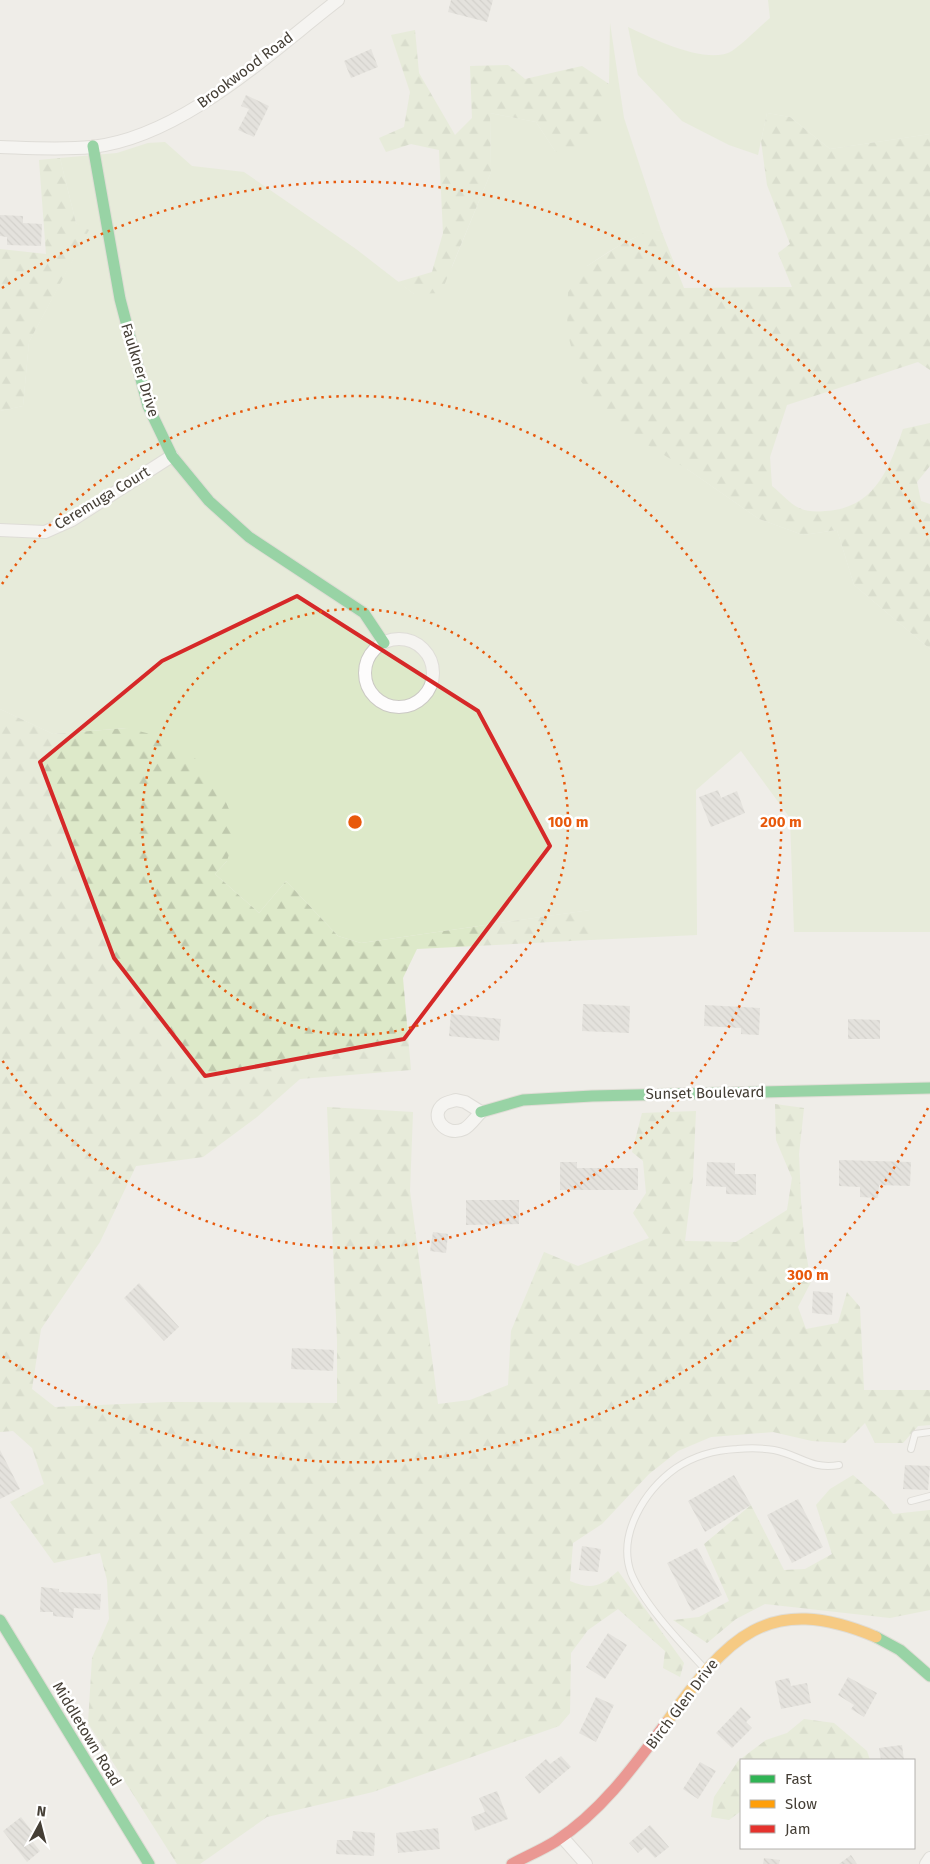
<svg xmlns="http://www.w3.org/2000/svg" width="930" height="1864" font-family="'Fira Sans',sans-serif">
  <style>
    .grass { fill: #dde9c9 }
    .forest { fill: url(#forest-firs) }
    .building { fill: url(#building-back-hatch) }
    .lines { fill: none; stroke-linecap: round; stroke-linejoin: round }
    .lane-casing { stroke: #cbc9c4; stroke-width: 8 }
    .street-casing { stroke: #cbc9c4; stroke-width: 14 }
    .fast-casing { stroke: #cecac0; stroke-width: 13 }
    .slow-casing { stroke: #cecac0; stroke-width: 13 }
    .jam-casing { stroke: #cecac0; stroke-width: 13 }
    .lane { stroke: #fdfcfc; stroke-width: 6 }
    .street { stroke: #fdfcfc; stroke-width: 12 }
    .fast { stroke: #30b455; stroke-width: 11 }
    .slow { stroke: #ff9f0a; stroke-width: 11 }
    .jam { stroke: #e5322d; stroke-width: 11 }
    .marked { fill: none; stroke: #d62828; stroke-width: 4; stroke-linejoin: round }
    .ring { fill: none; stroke: #e8590c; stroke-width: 2.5; stroke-dasharray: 2.5 5 }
    .labels { text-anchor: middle; stroke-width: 5; stroke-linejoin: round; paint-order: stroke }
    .street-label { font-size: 15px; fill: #443e35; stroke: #fff }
    .centre { fill: #e8590c; stroke: #fff; stroke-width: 2.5 }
    .ring-label { font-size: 15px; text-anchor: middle; font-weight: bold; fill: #e8590c; stroke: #fff; stroke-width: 5; stroke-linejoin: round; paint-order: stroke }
  </style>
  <defs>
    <pattern id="forest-firs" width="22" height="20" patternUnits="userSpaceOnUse" patternTransform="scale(1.25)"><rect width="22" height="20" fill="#dde9c9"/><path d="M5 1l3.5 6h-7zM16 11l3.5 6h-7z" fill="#bfc9ad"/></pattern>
    <pattern id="building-back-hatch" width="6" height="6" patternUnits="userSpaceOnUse" patternTransform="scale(1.25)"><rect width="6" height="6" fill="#d8d6d1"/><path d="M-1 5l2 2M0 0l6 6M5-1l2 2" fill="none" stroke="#b1afaa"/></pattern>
  </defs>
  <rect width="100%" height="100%" fill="#efede8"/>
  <path class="grass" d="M768,0H930V134L830,149L790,117L767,113L758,155L729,145L682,121L638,75L628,27C651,38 708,66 732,51C745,42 758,28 770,18Z
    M610,23L624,118L661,230C633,234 610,251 587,266L687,469L759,519L803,535L837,530L854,585L930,649V932H794L790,818L741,751L696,790L697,935L590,940V910L361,943L338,936L286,881L259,913L215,874L227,861L127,728L53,734L0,709V411L23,406L29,342L88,231L76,223L60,158L117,153L148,143L165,142L192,166L244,172L356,249L414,294L452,267L491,172L490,113L536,122L555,151L609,84Z"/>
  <path class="forest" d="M415,30L419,73L455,135L472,118L470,66L508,65L525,79L582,66L609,84L599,133L574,156L555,151L536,122L490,113L491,172L441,293L414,294L398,282L432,272L443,233L439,150L411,144L386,152L379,138L404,127L410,92L391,35Z
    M767,113L790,117L830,149L930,134V370L918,362L787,405L770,457L772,486C781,493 789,503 799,508C808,512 816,512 825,511C874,509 889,469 903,429L930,423V466L917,482L921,501L930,504V649L854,585L837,530L803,535L759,519L687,469L610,422L580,380L567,331L568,292L587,266L620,245L646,232L661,230L684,288L792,287L778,253L790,244L767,185L761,141Z
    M60,158L76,223L89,230L29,342L23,406L0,411V249L46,254L39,160Z
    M0,709L53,734L127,728L162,737L202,763L222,793L237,828L227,861L215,874L259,913L286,881L338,936L361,943L590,910V940L417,949L403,978L411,1070L300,1079L257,1117L203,1157L136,1166L100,1242L41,1329L32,1389L55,1407L168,1402L337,1403V1340L327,1107L413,1112L410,1191L438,1404L470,1400L508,1385L511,1331L544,1252L578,1266L649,1238L633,1213L646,1193L643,1161L632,1152L642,1113L696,1111L693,1177L685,1241L736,1242L787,1210L792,1178L776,1140L775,1104L804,1108L799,1154L801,1201L805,1247L811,1282L798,1307L806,1329L838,1323L847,1292L860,1307L864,1390H930V1425L918,1426L903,1443H875L865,1423L845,1443L812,1441L773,1432L711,1437L678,1451L649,1474L602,1524L573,1543L570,1581C592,1590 600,1587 618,1571L684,1663L680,1677L663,1668L665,1651L618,1609L588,1630L571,1653L570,1713L559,1726L373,1792L267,1817L200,1864H177L88,1723L92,1658L109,1619L107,1580L100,1553L54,1563L10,1502L44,1484L32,1448L13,1431L0,1432Z
    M853,1475L884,1502L893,1514L930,1510V1610L890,1618L765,1604L736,1619L707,1643L673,1620L699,1617L729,1601L704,1544L751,1505L784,1570L805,1569L832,1554L816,1505L830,1489Z
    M804,1719L834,1723L867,1751L870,1760H741V1811L729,1820L711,1817L714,1797L738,1761L766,1740L787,1733Z"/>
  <path class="building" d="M451,0H493L487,22L448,12Z
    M371,49L378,67L351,78L344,61Z
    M246,95L269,106L254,137L238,130L249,109L241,106Z
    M0,215L23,216V223L42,224L41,246L7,245V237L0,236Z
    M718,790L721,798L737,791L745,813L711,827L699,797Z
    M583,1004L630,1006L629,1033L582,1031Z
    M705,1005L760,1008L759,1035L741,1034V1028L704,1026Z
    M451,1014L501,1019L499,1041L449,1036Z
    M848,1019L880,1020V1039H848Z
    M839,1160L911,1162L910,1186L879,1185L878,1198L860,1197V1187L839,1186Z
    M560,1162H577V1168H638V1190H560Z
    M707,1162L735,1163V1174H756V1195L726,1194V1187L706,1186Z
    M466,1200H519V1224L466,1225Z
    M433,1232L448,1234L446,1253L430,1251Z
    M139,1283L179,1327L164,1341L124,1298Z
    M813,1291L833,1293L832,1315L812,1313Z
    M292,1348L334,1350L333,1371L291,1369Z
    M0,1450L20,1489L0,1499Z
    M905,1465L930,1466L928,1490L903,1489Z
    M734,1475L751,1505L705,1532L688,1501Z
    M798,1499L823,1547L792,1563L767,1515Z
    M582,1546L601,1549L598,1572L579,1570Z
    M697,1548L722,1595L692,1611L667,1563Z
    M41,1587L59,1589V1592L101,1594L100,1610L74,1608L73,1618L53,1616V1612H40Z
    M608,1633L627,1645L605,1679L586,1667Z
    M848,1677L877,1693L864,1717L851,1709L854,1705L838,1695Z
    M789,1678L791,1686L807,1683L811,1703L781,1709L775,1681Z
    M596,1697L614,1705L596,1742L579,1733Z
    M741,1707L751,1717L746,1722L752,1728L732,1748L716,1733Z
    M902,1745L904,1760H881L879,1748Z
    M561,1756L571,1767L539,1794L525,1777L546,1759L550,1764Z
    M700,1762L716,1771L698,1799L683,1789Z
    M497,1791L508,1819L475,1831L471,1817L485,1812L479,1798Z
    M21,1817L37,1838L32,1841L40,1851L27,1862L3,1831Z
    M650,1825L669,1847L655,1858L645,1847L638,1853L629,1843Z
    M438,1828L440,1849L398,1853L396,1833Z
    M353,1831L375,1833L374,1856L336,1854L337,1840H352Z
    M851,1855L857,1864H839Z
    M764,1858L780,1860L779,1864H763Z"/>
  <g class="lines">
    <defs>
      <path id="lane" d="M911,1449L915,1434L930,1432
        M911,1501L930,1496
        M705,1669C681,1643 644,1605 631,1573C617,1534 645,1490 676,1468C694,1456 715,1450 737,1449C749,1448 762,1448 774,1450C800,1455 811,1470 839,1465"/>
      <path id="street" d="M0,147C30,148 61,150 92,147C182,137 268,54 338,0
        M0,530L45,532L72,520L172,456
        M365 673a34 34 0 1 1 68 0a34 34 0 1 1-68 0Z
        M456,1100L465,1102L481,1112C476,1117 470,1126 464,1129C445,1138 428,1115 444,1104C447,1102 453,1101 456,1100Z
        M562,1837L586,1864
        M926,1864L930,1858"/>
      <path id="fast" d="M93,146L120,299L148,406L172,456L209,501L249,537L364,613L384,643
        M481,1112L523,1100L592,1096L930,1088
        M0,1620L149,1864
        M876,1637L900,1650L930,1676"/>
      <path id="slow" d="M666,1723C727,1638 767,1591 876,1637"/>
      <path id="jam" d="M512,1864C527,1856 542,1850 556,1841C602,1811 634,1766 666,1723"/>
    </defs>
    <use href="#lane" class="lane-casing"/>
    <use href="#street" class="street-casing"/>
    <use href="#fast" class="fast-casing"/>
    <use href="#slow" class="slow-casing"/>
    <use href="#jam" class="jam-casing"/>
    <use href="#lane" class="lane"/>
    <use href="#street" class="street"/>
    <use href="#fast" class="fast"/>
    <use href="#slow" class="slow"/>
    <use href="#jam" class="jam"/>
  </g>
  <path d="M0 0H930V1864H0ZM297,596L478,711L550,846L404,1039L205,1076L114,958L40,762L162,661Z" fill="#efede8" fill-opacity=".55" fill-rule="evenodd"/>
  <path class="marked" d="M297,596L478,711L550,846L404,1039L205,1076L114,958L40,762L162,661Z"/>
  <g class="ring">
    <circle cx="355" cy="822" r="213"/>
    <path d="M2 584A426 426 0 1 1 2 1060"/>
    <path d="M928 1108A640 640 0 0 1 2 1356M2 288A640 640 0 0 1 928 536"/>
  </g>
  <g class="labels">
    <g class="street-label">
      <text transform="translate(245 70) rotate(-37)" y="5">Brookwood Road</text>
      <text transform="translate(140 370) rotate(73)" y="5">Faulkner Drive</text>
      <text transform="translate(102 498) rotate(-31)" y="5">Ceremuga Court</text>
      <text transform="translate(705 1093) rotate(-1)" y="5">Sunset Boulevard</text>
      <text transform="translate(682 1704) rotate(-53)" y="5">Birch Glen Drive</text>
      <text transform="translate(87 1734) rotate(59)" y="5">Middletown Road</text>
    </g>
  </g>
  <circle cx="355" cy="822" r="8" class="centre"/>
  <g class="ring-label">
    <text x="568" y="827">100 m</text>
    <text x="781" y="827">200 m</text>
    <text x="808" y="1280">300 m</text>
  </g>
  <rect x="740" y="1759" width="175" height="90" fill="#ffffff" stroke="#b4b2ae"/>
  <rect x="750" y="1775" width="25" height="8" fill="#30b455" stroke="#b4b2ae"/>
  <text x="785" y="1784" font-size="15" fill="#443e35">Fast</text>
  <rect x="750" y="1800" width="25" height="8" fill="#ff9f0a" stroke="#b4b2ae"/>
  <text x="785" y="1809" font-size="15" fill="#443e35">Slow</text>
  <rect x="750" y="1825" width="25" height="8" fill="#e5322d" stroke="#b4b2ae"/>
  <text x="785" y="1834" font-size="15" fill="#443e35">Jam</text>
  <g transform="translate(40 1824) rotate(7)" stroke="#ffffff" stroke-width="4" paint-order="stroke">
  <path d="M0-4L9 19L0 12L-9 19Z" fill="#443e35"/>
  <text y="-8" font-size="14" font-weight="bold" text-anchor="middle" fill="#443e35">N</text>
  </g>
</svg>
